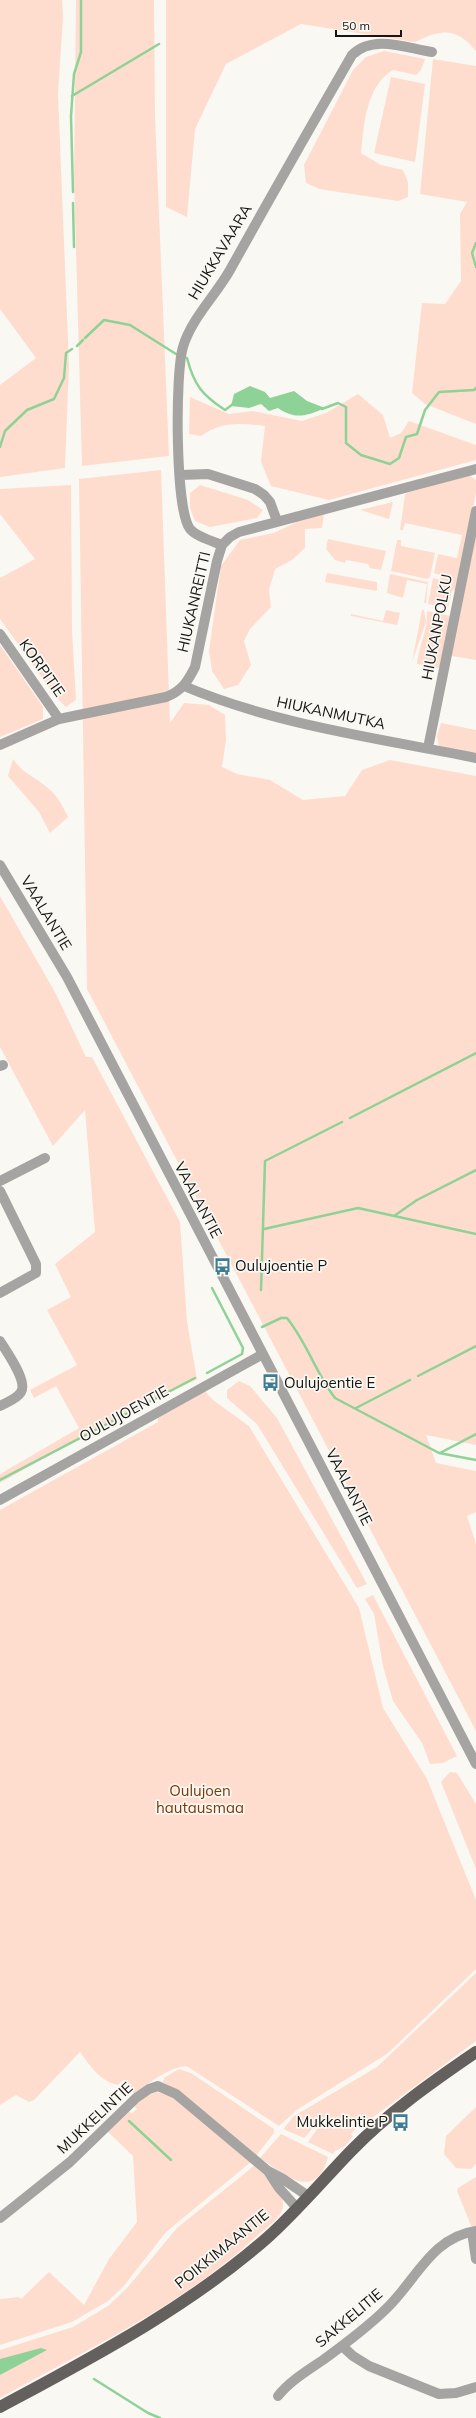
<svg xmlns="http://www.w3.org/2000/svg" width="476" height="2418" font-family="Mulish,sans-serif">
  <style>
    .green { fill: #feddce }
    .water { fill: #8ed297 }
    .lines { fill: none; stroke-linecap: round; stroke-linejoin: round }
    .stream { stroke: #8ed297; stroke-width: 2.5 }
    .minor { stroke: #a6a4a2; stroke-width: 10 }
    .major { stroke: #63605d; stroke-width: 12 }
    .labels { text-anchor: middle; stroke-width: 3.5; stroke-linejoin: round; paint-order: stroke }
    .street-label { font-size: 15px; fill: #161614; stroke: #faf8f3 }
    .poi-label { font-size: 15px; fill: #161614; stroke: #faf8f3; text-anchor: start }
    .park-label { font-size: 15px; fill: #7d3708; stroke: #faf8f3 }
  </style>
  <rect width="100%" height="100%" fill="#faf8f3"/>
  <path class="green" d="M0,0H62L63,17L58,94L69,365L65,468L0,477V385L36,358L0,309Z
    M76,0H154L155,116L169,456L82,466L74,177Z
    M166,0H476V51C456,27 441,29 415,42L301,24L226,64L195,129L187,217L166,207Z
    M384,51L425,59L421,70L416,75L393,70C366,86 364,124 361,153L381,165L403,170L408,182V197L398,201L319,189L306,183L304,165L353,70L366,57Z
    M433,59L476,66V424L425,404L412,393L422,303L445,304L461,281L460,214L467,202L420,194Z
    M391,77L425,84L415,162L374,153Z
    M358,394L383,415L390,438L401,433L409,421L476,445V460L329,500L271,486L261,462L265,426C242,423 221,421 201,436L189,434L190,397L229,414L253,411L302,421L326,413Z
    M161,470L170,723L184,703L209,705L225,715L226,740L222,767L237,774L270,780L303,800L345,796L362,770L390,760L476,776V1445L426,1435L436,1463L476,1471V1512L467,1516L476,1544V1731L87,989L79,479Z
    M469,475L476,480V493L457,589L452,591L448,608L428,604L433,578L440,580L441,575L434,573L438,554L457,558L462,535L405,523L403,530H400L405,495L407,493Z
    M71,485L72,629L76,700L66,707L56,697L0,619V578L35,559L0,514V489Z
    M200,485L248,500L263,510L257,518L210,527L195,521L190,508V493Z
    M393,502L389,519L360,510Z
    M324,514L322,528L305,529V548L292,560L275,569L269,590L271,607L250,629L244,641L251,665L238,685L224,689L212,671L209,651L221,566L240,540L274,533L297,522Z
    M328,539L386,551L381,570L370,568L368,564L346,560L345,563L335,560L326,549Z
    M474,539H476V660L452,656V652Z
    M397,540H401V546L435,553L430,577L427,579L391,571Z
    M327,573L377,582V591L325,582Z
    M390,574L428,582L426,603H424L427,584L407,580L403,598L387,593Z
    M386,610L400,613L397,625L351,616V614L383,621Z
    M422,610H424L426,622L412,662Z
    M427,611L450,616L441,665L438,668L417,664V662C420,644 428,628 427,611Z
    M0,645L43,707V719L0,737Z
    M441,723L476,730V755L439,746L437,736Z
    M13,759C22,773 37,778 49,789C58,796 63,807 68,817L50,833L39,812L8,776Z
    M0,896L56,994L86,1057H92L180,1222L187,1322L197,1379L89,1433L0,1483V1474L79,1428L56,1386L34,1398L30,1390L77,1365L47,1310L71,1297L55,1264L95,1232L85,1110L53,1146L0,1047Z
    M239,1381L250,1386L277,1418L367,1584L357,1588L257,1424L227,1398V1390Z
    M205,1391L213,1400L249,1426L359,1608L383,1708L427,1779L476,1900V1969L387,2054L298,2109L279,2126L188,2067C175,2063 143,2086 133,2096V2090L123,2080L118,2085C100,2081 90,2066 80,2052L34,2100L29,2102L16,2095L0,2105V1510L158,1422V1417Z
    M373,1595L457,1756L443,1763L430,1764L422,1743L393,1701L383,1666L374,1614L365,1599Z
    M450,1772L457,1773L476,1804V1869L441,1782Z
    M476,1973V2041L368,2121L365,2119L360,2124C348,2119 325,2119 314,2127C310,2130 308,2135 304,2138L285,2130L284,2128L294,2116L377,2067Z
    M179,2069L191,2073L274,2129V2133L256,2156L179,2091L163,2082L164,2078Z
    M157,2092L174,2097L251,2162L166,2232L123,2287L108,2301L72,2322L0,2345V2299L19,2297L21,2299L49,2272L84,2305L109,2259L137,2222L133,2156L107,2131L127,2111L132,2113L137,2109L134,2106L145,2096Z
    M476,2107V2164L471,2169L456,2168L444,2154L446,2136Z
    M351,2124L357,2127L351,2134L353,2136L345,2146L335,2151L333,2154L308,2142L317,2129Z
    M281,2134L328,2157C316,2203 284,2174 260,2158Z
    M255,2165C265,2176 284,2189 283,2206C281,2219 267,2227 258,2235C183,2305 88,2349 0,2398V2350L73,2327L108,2306L127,2288L177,2228Z
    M476,2177V2228H472L457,2191L458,2188Z"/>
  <path class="water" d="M250,386L265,392L270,398L294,391L307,401L325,408C307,416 295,420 278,408L269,411L261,404L249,408L231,406L234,394Z
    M41,2348L47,2350L0,2375V2359Z"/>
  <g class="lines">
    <path class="stream" d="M72,96L159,44
      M73,192L71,116L74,74L81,52V0
      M73,203L74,247
      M476,243L472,253L476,267
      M85,338L104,320L130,325L176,354
      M77,346L83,340
      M187,358C194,385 202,395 225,410L233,404
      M322,409L338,403L346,407V443L361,455L390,464L399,458L406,437L417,434L425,410L439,392L474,390L476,388
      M0,447L5,431L27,410L54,399L64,378L66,353L72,349
      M350,1118L476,1053
      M394,1216L417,1200L476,1170
      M264,1229L358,1208L476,1234
      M261,1290L265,1161L342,1122
      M262,1327L281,1318H287C307,1343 316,1373 335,1398L439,1453L476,1460
      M207,1373L242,1354L243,1348L212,1288
      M418,1376L476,1346
      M356,1408L410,1380
      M440,1453L476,1434
      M0,1480L195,1378
      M129,2121L171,2160
      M94,2379L148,2413L160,2418"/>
    <path class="minor" d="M181,475L208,474L255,489L264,495L270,502L277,521
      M222,545C212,541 197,537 190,529C175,510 175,373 183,347C191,319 216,295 230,270C270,198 311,126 352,55C373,34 406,48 432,52
      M0,634L59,719
      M184,686C276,725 378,738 476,758
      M0,745L59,719L166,697C182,691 188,681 195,667L217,561L222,545L230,537L239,532L476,469
      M428,748L476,511
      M0,865L67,977L476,1764
      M0,1066L3,1065
      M0,1181L45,1158
      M0,1191L36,1264V1273L0,1293
      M0,1341C6,1351 28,1381 21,1392C17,1399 7,1402 0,1406
      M0,1500L263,1354
      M268,2171L279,2188L297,2208
      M0,2218L70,2162L136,2098L149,2089L158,2086L176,2094L268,2171L283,2179L308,2196
      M472,2232L476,2259
      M342,2346L353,2356L369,2366L439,2394L456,2393L476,2387
      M278,2396C290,2381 307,2371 323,2360C345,2344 368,2327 387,2308C416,2280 432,2237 476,2231"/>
    <path class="major" d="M0,2407C93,2357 187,2308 267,2238C297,2211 323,2180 351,2151C388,2113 432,2082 476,2052"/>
  </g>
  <defs>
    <symbol id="bus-bare" viewBox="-9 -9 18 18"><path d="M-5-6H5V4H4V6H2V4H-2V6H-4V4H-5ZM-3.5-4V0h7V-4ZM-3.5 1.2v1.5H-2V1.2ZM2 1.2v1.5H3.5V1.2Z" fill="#3e7c92" stroke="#faf8f3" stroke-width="2.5" paint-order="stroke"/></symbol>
  </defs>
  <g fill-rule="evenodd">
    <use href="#bus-bare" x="210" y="1254" width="25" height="25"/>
    <use href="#bus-bare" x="258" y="1370" width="25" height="25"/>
    <use href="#bus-bare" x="388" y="2110" width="25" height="25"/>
  </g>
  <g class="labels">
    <g class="street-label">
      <text transform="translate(220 252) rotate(-59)" y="5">HIUKKAVAARA</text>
      <text transform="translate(194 602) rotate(-77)" y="5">HIUKANREITTI</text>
      <text transform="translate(437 627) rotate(-79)" y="5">HIUKANPOLKU</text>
      <text transform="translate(42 668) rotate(55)" y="5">KORPITIE</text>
      <text transform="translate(331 713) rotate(12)" y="5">HIUKANMUTKA</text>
      <text transform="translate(46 913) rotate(59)" y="5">VAALANTIE</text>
      <text transform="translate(198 1200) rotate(62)" y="5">VAALANTIE</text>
      <text transform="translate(124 1414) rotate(-29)" y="5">OULUJOENTIE</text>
      <text transform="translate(349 1487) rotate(63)" y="5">VAALANTIE</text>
      <text transform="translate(95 2118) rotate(-43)" y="5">MUKKELINTIE</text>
      <text transform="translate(222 2249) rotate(-39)" y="5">POIKKIMAANTIE</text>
      <text transform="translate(349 2318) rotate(-40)" y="5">SAKKELITIE</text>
    </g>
    <g class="poi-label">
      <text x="235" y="1271">Oulujoentie P</text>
      <text x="284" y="1388">Oulujoentie E</text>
      <text x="388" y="2127" text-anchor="end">Mukkelintie P</text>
    </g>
    <g class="park-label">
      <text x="200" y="1796">Oulujoen<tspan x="200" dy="17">hautausmaa</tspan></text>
    </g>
  </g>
  <path d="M336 30v6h65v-6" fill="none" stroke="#161614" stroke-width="2"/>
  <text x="342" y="30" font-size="12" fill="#161614" stroke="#faf8f3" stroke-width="3" paint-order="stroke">50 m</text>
</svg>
